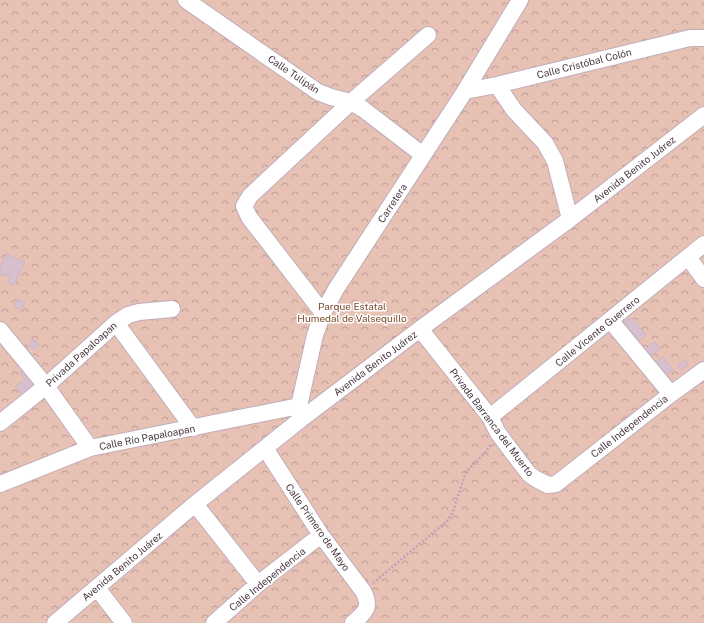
<svg xmlns="http://www.w3.org/2000/svg" width="704" height="623" font-family="'Public Sans',sans-serif">
  <style>
    .park { fill: url(#park-crowns) }
    .building { fill: #d6c0ce; stroke: #d1b4c6 }
    .lines { fill: none; stroke-linecap: round; stroke-linejoin: round }
    .minor-casing { stroke: #c0adb9; stroke-width: 18 }
    .path { stroke: #c29fb3; stroke-width: 2.5; stroke-dasharray: 2 2; stroke-linecap: butt }
    .minor { stroke: #fff; stroke-width: 16 }
    .labels { text-anchor: middle; stroke-width: 3; stroke-linejoin: round; paint-order: stroke }
    .street-label { font-size: 10px; fill: #493943; stroke: #fff }
    .park-label { font-size: 10px; fill: #7b4c2c; stroke: #fff }
  </style>
  <defs>
    <pattern id="park-crowns" width="20" height="18" patternUnits="userSpaceOnUse"><rect width="20" height="18" fill="#e8c1b5"/><path d="M2 6a3 3 0 1 1 6 0M12 15a3 3 0 1 1 6 0" fill="none" stroke="#be9e95"/></pattern>
  </defs>
  <rect width="100%" height="100%" fill="#f5ebf0"/>
  <path class="park" d="M0,0H704V623H0Z"/>
  <path class="building" d="M6,254L25,262L14,285L8,282L10,277L0,273V268Z
    M18,299L25,303L21,310L14,306Z
    M628,318L630,320L632,318L646,335L633,346L618,329L624,324L623,322Z
    M34,339L39,345L34,350L29,345Z
    M655,342L660,349L649,358L640,353Z
    M663,357L673,370L660,380L646,363L652,358L655,362Z
    M685,360L688,365L682,370L678,365Z
    M28,367L39,382L22,395L16,386L25,380L20,373Z"/>
  <g class="lines">
    <defs>
      <path id="minor" d="M186,0L318,92L331,97L351,102L363,109L423,155
        M497,85L514,110L545,143L555,161L570,219
        M465,91L497,85L690,38H704
        M688,257L704,279
        M323,313L249,217L244,206L250,196L351,102L428,35
        M610,320L671,394
        M116,323L193,428
        M420,329L490,417L498,433L529,474L536,479L548,485L556,484L671,394L704,370
        M0,330L46,386L90,448
        M490,417L704,244
        M300,420L299,406L315,335L323,313L336,289L465,91L520,0
        M0,423L46,386L116,323L128,315L139,312L172,309
        M265,448L321,535L363,591C372,608 365,612 353,623
        M0,484L90,448L299,406
        M195,504L258,584
        M97,588L124,623
        M55,623L195,504L300,420L420,329L570,219L704,115
        M214,623L258,584L321,535"/>
    </defs>
    <use href="#minor" class="minor-casing"/>
    <path class="path" d="M373,583L447,521L452,514L466,472L485,453L491,444"/>
    <use href="#minor" class="minor"/>
  </g>
  <g class="labels">
    <g class="street-label">
      <text transform="translate(584 63) rotate(-14)" y="4">Calle Cristóbal Colón</text>
      <text transform="translate(294 74) rotate(34)" y="4">Calle Tulipán</text>
      <text transform="translate(634 169) rotate(-38)" y="4">Avenida Benito Juárez</text>
      <text transform="translate(392 203) rotate(-57)" y="4">Carretera</text>
      <text transform="translate(597 331) rotate(-39)" y="4">Calle Vicente Guerrero</text>
      <text transform="translate(81 354) rotate(-42)" y="4">Privada Papaloapan</text>
      <text transform="translate(375 363) rotate(-37)" y="4">Avenida Benito Juárez</text>
      <text transform="translate(492 422) rotate(53)" y="4">Privada Barranca del Muerto</text>
      <text transform="translate(629 426) rotate(-38)" y="4">Calle Independencia</text>
      <text transform="translate(147 437) rotate(-11)" y="4">Calle Río Papaloapan</text>
      <text transform="translate(318 527) rotate(55)" y="4">Calle Primero de Mayo</text>
      <text transform="translate(122 566) rotate(-40)" y="4">Avenida Benito Juárez</text>
      <text transform="translate(267 579) rotate(-39)" y="4">Calle Independencia</text>
    </g>
    <g class="park-label">
      <text x="352" y="310">Parque Estatal<tspan x="352" dy="12">Humedal de Valsequillo</tspan></text>
    </g>
  </g>
</svg>
